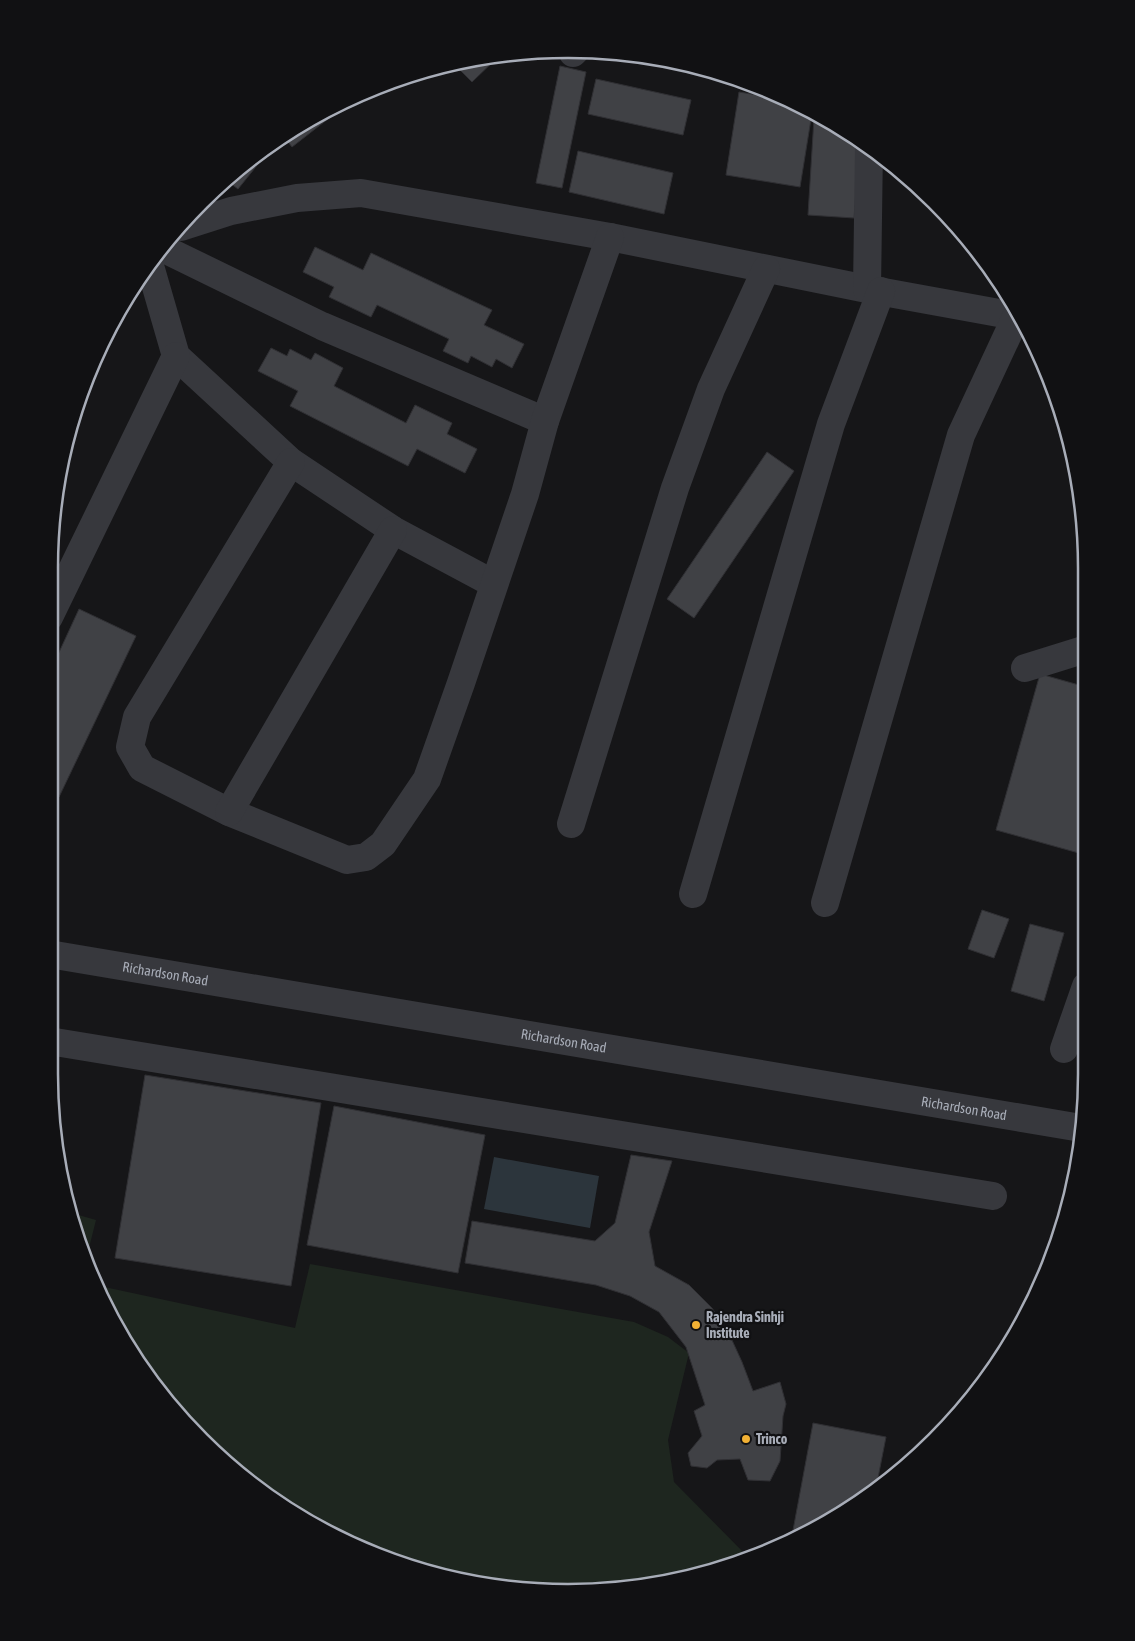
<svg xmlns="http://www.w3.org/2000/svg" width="1135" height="1641" font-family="'Asap Condensed',sans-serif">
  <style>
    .green { fill: #1e261f }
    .water { fill: #2c353c }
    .building { fill: #404145; stroke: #303034 }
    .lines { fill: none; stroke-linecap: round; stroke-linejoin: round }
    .minor { stroke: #37383d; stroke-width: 28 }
    .poi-dot { fill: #f2b134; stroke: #111113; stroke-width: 2 }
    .labels { text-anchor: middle; stroke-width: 4.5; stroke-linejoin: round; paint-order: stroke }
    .street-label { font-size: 14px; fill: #a8adb8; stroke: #111113 }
    .poi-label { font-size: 14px; font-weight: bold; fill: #a8adb8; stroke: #111113; text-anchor: start }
    .rim { fill: none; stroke: #a8adb8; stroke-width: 2.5 }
  </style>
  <rect width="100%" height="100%" fill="#161618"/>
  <path class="green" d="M68,1212L96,1220L85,1264Z
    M310,1264L634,1322L668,1337L689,1353L668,1440L674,1482L747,1556L668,1582L601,1591L500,1588L369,1553L308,1523L226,1464L136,1361L95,1285L295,1328Z"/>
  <path class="water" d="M494,1157L599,1176L590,1228L484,1209Z"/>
  <path class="building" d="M500,55L472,82L453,63L467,59Z
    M560,66L586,72L562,188L536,183Z
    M596,79L691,100L683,135L588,114Z
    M365,90L292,147L282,134Z
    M739,92L788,100L812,113L800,187L726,175Z
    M814,118L823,119L860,139L854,218L808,215Z
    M268,146L271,148L238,189L226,180Z
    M578,151L673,173L664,214L569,192Z
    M315,247L363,270L371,253L492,310L484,325L524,344L512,368L496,359L492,367L471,356L468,363L443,351L449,339L377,305L371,317L329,297L334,287L303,272Z
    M271,348L287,356L290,349L311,360L315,353L343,368L334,386L406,423L415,405L452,423L447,434L477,449L465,473L417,449L408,466L290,406L298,391L258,371Z
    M767,452L794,471L694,618L667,599Z
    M79,609L136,636L59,797L49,792V674Z
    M1040,674L1086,687V855L996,830Z
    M982,910L1009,919L994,958L968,949Z
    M1030,924L1064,933L1044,1001L1011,991Z
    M145,1075L321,1103L291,1286L115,1258Z
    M334,1106L485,1135L458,1273L307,1245Z
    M631,1155L672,1161L649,1232L655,1266L689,1285L712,1308L731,1338L742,1362L753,1391L780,1382L786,1404L783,1416L780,1461L770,1481L748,1480L740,1459L717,1460L707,1468L691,1466L688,1453L702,1436L694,1411L705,1405L686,1347L659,1312L630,1296L596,1285L465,1263L472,1221L595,1241L615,1223Z
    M813,1423L886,1437L876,1488L856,1505L791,1541Z"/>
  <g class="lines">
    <g class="minor">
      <path d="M573,53L576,50"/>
      <path d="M181,227L231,211L297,198L361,193L610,237L867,289L1021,317"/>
      <path d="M164,249L322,326L545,421"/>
      <path d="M150,266L176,356L291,462L393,530L494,584"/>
      <path d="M867,289L869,147"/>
      <path d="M291,462L137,717L130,747L142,768L229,812L347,860L366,857L383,844L427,779L461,683L525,494L545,421L610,237"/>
      <path d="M49,617L176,356"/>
      <path d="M1025,668L1086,649"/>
      <path d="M229,812L393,530"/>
      <path d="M571,824L675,488L711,389L766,269"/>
      <path d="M693,894L831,424L881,291"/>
      <path d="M825,903L961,435L1016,317"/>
      <path id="s1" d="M49,954L1081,1128"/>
      <path d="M49,1041L993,1196"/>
      <path d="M1064,1049L1086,986"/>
    </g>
  </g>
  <g class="poi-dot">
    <circle cx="696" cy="1325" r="5"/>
    <circle cx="746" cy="1439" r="5"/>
  </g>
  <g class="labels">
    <g class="street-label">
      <text dy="5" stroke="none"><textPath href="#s1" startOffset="118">Richardson Road</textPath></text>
      <text dy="5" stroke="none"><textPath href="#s1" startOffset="522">Richardson Road</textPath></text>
      <text dy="5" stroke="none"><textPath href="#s1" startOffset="928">Richardson Road</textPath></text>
    </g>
    <g class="poi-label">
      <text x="706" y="1322">Rajendra Sinhji<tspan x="706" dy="16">Institute</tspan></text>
      <text x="756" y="1444">Trinco</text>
    </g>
  </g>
  <path d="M0 0H1135V1641H0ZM568 58H568A510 510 0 0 1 1078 568V1074A510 510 0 0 1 568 1584H568A510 510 0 0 1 58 1074V568A510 510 0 0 1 568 58Z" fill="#111113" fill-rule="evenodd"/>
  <path class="rim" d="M568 58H568A510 510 0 0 1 1078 568V1074A510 510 0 0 1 568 1584H568A510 510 0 0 1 58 1074V568A510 510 0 0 1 568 58Z"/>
</svg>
